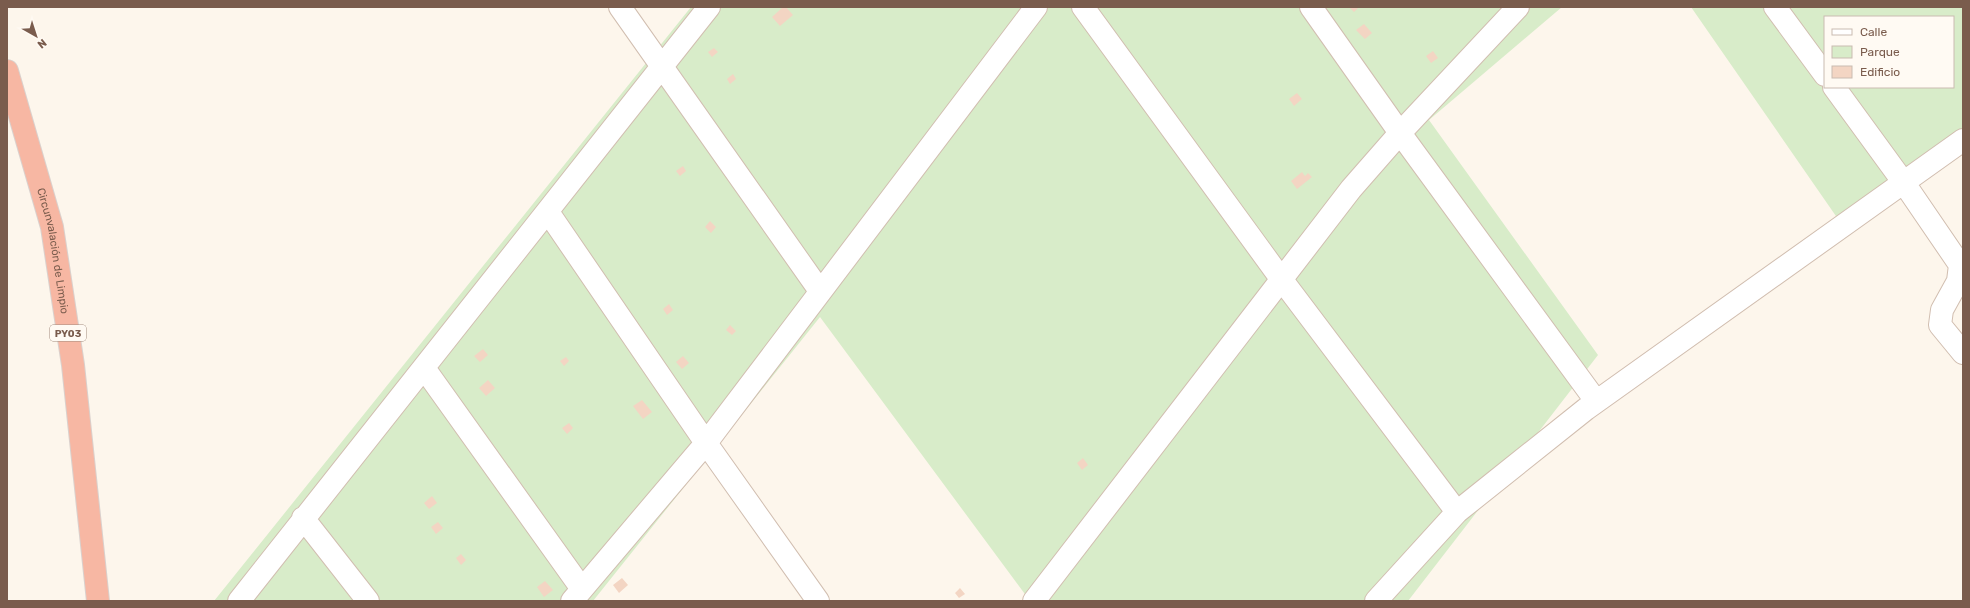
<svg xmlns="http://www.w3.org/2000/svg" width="1970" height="608" font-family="Rubik,sans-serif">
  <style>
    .green { fill: #d8ecc9; fill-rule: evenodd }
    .building { fill: #f3d5c3 }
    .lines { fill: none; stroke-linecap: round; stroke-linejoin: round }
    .minor-casing { stroke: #d1beb0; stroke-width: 24 }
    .highway-casing { stroke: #dad1cd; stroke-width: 24 }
    .minor { stroke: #fff; stroke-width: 22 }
    .highway { stroke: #f7b7a3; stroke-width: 22 }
    .labels { text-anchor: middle; stroke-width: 3.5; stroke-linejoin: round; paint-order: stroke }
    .shield { fill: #fffaf3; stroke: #a28b7f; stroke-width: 1 }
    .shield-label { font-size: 10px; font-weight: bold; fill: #7a5c4d }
    .street-label { font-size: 11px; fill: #7a5c4d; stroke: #fffaf3 }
  </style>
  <rect width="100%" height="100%" fill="#fdf6ec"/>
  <path class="green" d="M691,7H1562L1429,120L1598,355L1408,601H1030L820,317L593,601H214Z
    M1691,7H1963V154L1847,232ZM1825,17H1953V87H1825Z"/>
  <path class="building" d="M783,7H786L793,15L780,26L772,17Z
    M1349,7H1359L1354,12Z
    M1364,24L1372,33L1365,39L1356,30Z
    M714,48L718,52L712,57L708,52Z
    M1433,51L1438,58L1431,63L1426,56Z
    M733,74L736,79L730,84L727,79Z
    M1297,93L1302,99L1294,106L1289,99Z
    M683,166L686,171L680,176L676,171Z
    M1302,172L1305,176L1308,173L1312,177L1297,189L1291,181Z
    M710,221L716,227L711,233L705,227Z
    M669,304L673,310L667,315L663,309Z
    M730,325L736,331L732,335L726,330Z
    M483,349L488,355L480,362L474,356Z
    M683,356L689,363L682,369L676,362Z
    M566,357L569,361L564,366L560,361Z
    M488,380L495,388L486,396L479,388Z
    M642,400L652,412L643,419L633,406Z
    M569,423L573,428L567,434L562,428Z
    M1083,458L1088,465L1082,470L1077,463Z
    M432,496L437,503L429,509L424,503Z
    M438,522L443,528L436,534L431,527Z
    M461,554L466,560L461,565L456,558Z
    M622,578L628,585L619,593L613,585Z
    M545,581L553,590L544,597L537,587Z
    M960,588L965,594L959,598L955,593Z"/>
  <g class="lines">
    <defs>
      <path id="minor" d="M620,7L820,291
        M1083,7L1282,280L1457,512
        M1311,7L1400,133L1596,401
        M1775,7L1825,75
        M1834,87L1904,183L1960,265L1958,281L1942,310L1940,325L1963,353
        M548,212L706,443L818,601
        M424,368L582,589
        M303,518L368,601
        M239,601L709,7
        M572,601L706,443L1036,7
        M1034,601L1351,189L1400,133L1518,7
        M1376,601L1457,512L1586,409L1963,140"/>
      <g id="highway">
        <path id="s1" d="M7,71L52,227L73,365L98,601"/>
      </g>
    </defs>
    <use href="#minor" class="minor-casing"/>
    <use href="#highway" class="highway-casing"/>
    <use href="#minor" class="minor"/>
    <use href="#highway" class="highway"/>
  </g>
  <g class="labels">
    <rect class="shield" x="50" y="325" width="36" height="16" rx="3"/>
    <g class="shield-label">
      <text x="68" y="337">PY03</text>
    </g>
    <g class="street-label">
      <text dy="4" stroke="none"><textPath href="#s1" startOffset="186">Circunvalación de Limpio</textPath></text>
    </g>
  </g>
  <rect width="1970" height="608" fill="none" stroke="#7a5c4d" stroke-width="16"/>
  <rect x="1824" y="16" width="130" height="72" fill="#fffaf3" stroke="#cabbb1"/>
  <rect x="1832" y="29" width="20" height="6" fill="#ffffff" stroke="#cabbb1"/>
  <text x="1860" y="36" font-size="12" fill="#7a5c4d">Calle</text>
  <rect x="1832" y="46" width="20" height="12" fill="#d8ecc9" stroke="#cabbb1"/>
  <text x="1860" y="56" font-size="12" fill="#7a5c4d">Parque</text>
  <rect x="1832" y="66" width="20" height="12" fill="#f3d5c3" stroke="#cabbb1"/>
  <text x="1860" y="76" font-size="12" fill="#7a5c4d">Edificio</text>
  <g transform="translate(36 36) rotate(141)" stroke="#fffaf3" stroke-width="3" paint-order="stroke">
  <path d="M0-3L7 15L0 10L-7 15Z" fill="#7a5c4d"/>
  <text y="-6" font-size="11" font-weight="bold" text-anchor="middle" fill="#7a5c4d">N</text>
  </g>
</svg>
